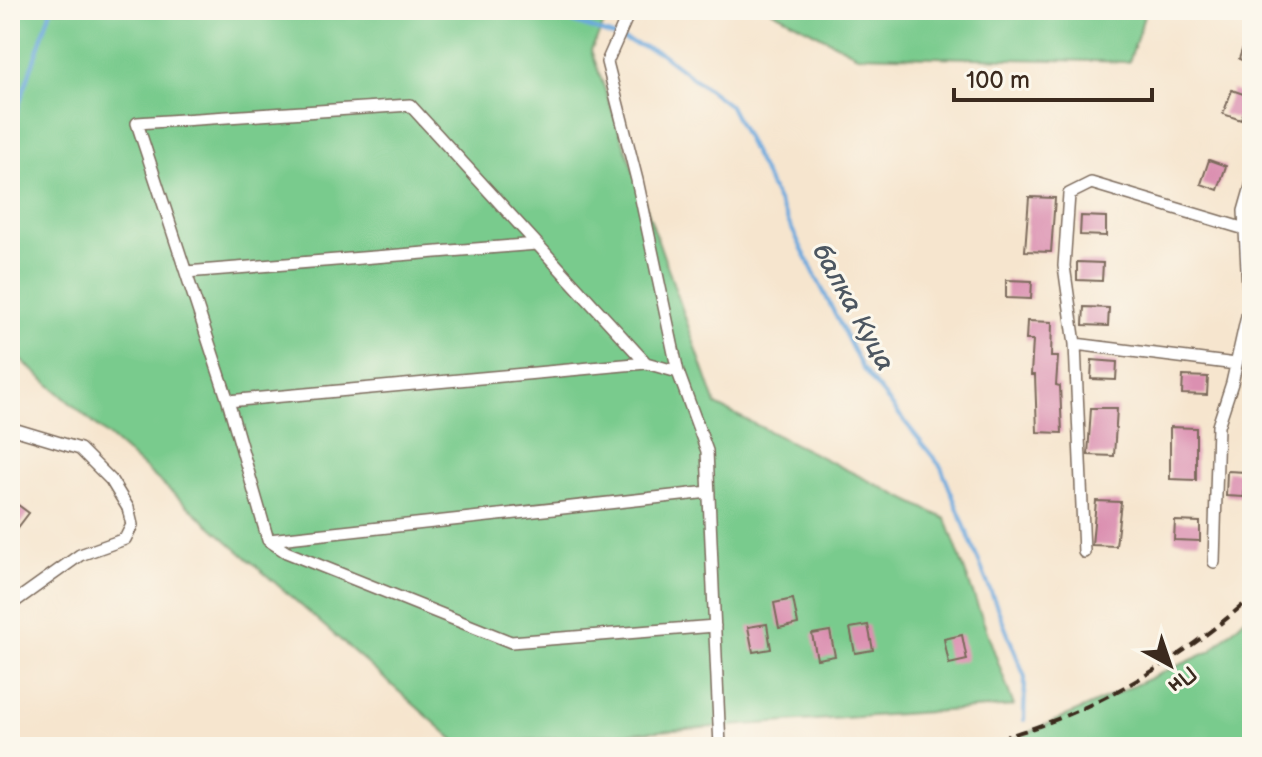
<svg xmlns="http://www.w3.org/2000/svg" width="1262" height="757" font-family="'Balsamiq Sans',sans-serif">
  <style>
    .green { fill: #79cb8d; stroke: #5a7a56; stroke-width: 2 }
    .lines { fill: none; stroke-linecap: round; stroke-linejoin: round }
    .stream { stroke: #6ba8dd; stroke-width: 4 }
    .building { fill: #db90b1 }
    .minor-casing { stroke: #7c6b5c; stroke-width: 14 }
    .minor { stroke: #fff; stroke-width: 11 }
    .rail { stroke: #3b2a1e; stroke-width: 4; stroke-dasharray: 12 6; stroke-linecap: butt }
    .labels { text-anchor: middle; stroke-width: 6; stroke-linejoin: round; paint-order: stroke }
    .water-label { font-size: 26px; font-style: italic; fill: #4c5661; stroke: #fbf7ec }
  </style>
  <rect width="100%" height="100%" fill="#fbf7ec"/>
  <filter id="ink" filterUnits="userSpaceOnUse"><feTurbulence type="fractalNoise" baseFrequency=".0125" numOctaves="2"/><feDisplacementMap in="SourceGraphic" scale="16" xChannelSelector="R" yChannelSelector="G"/><feConvolveMatrix kernelMatrix="1 2 1 2 8 2 1 2 1" color-interpolation-filters="sRGB"/></filter>
  <filter id="wash" filterUnits="userSpaceOnUse"><feTurbulence type="fractalNoise" baseFrequency=".006" numOctaves="4" result="noise"/><feDisplacementMap in="SourceGraphic" scale="32" xChannelSelector="R" yChannelSelector="G"/><feGaussianBlur stdDeviation="1.8" result="paint"/><feColorMatrix in="noise" values="0 0 0 0 0 0 0 0 0 0 0 0 0 0 0 0 0 1.4 0 .05"/><feComposite in="paint" operator="in"/></filter>
  <g filter="url(#wash)">
    <rect width="100%" height="100%" fill="#f6e5ce"/>
    <path class="green" d="M10,10H611L591,50L716,405L946,519L1014,706L460,745L10,350Z
      M771,10H1146L1129,62L857,55Z
      M1252,611V747H997L1211,651Z"/>
    <g class="lines">
      <path class="stream" d="M538,10L659,52L730,106L862,368L941,467L1025,677L1024,720
        M10,141L13,122L51,10
        M1023,747L1024,741"/>
    </g>
    <g id="blocks">
      <path class="building" d="M1250,26L1252,27V64L1239,59Z
        M1232,90L1249,96L1241,120L1223,114Z
        M1209,160L1226,166L1218,190L1201,184Z
        M1029,197L1055,198L1051,252L1025,251Z
        M1081,216L1106,217V236L1080,235Z
        M1077,262L1103,263L1102,281L1077,280Z
        M1006,280L1032,281L1031,299L1006,298Z
        M1084,307L1109,308L1108,326L1083,325Z
        M1027,321L1052,322L1051,357H1058L1056,385L1060,386L1062,433L1037,432L1035,375H1031L1033,340H1026Z
        M1092,360L1117,362L1116,380L1091,379Z
        M1183,376L1208,377L1207,395L1182,394Z
        M1091,408H1117L1114,456L1088,455Z
        M1170,427L1196,428V480L1170,479Z
        M1227,471L1246,472L1244,497L1226,496Z
        M10,499L29,513L10,538Z
        M1096,501L1121,502L1116,546L1092,545Z
        M1175,521L1200,522V541L1174,540Z
        M793,599L798,624L779,628L774,603Z
        M767,624L771,649L753,652L748,627Z
        M868,625L873,650L855,653L850,628Z
        M830,631L835,656L817,659L812,634Z
        M962,635L967,660L949,664L944,639Z"/>
    </g>
  </g>
  <g filter="url(#ink)">
    <use href="#blocks" fill-opacity="0" stroke="#7c6b5c" stroke-width="2"/>
    <g class="lines">
      <defs>
        <path id="minor" d="M630,10L607,62L637,180L678,372L707,451L720,747
          M186,272L537,244
          M1075,344L1084,552
          M646,363L410,105L137,123L228,401L646,363L678,372
          M1236,364L1075,344L1064,266L1069,194L1091,183L1245,229
          M228,401L268,540L286,552L511,642L715,626
          M10,428L80,449L111,480L128,508L132,525L125,539L80,555L10,605
          M269,540L709,492
          M1214,562L1218,426L1232,383L1249,307L1244,211L1252,183"/>
      </defs>
      <use href="#minor" class="minor-casing"/>
      <use href="#minor" class="minor"/>
      <path class="rail" d="M962,747C1069,727 1172,668 1252,597"/>
    </g>
  </g>
  <g class="labels">
    <g class="water-label">
      <text transform="translate(854 307) rotate(61)" y="9">балка Куца</text>
    </g>
  </g>
  <rect width="1262" height="757" fill="none" stroke="#fbf7ec" stroke-width="40"/>
  <g transform="translate(1170 665) rotate(140)" stroke="#fbf7ec" stroke-width="6" paint-order="stroke">
  <path d="M0-6L14 30L0 20L-14 30Z" fill="#3b2a1e"/>
  <text y="-12" font-size="22" font-weight="bold" text-anchor="middle" fill="#3b2a1e">Пн</text>
  </g>
  <path d="M954 88v12h198v-12" fill="none" stroke="#3b2a1e" stroke-width="4"/>
  <text x="966" y="88" font-size="24" fill="#3b2a1e" stroke="#fbf7ec" stroke-width="6" paint-order="stroke">100 m</text>
</svg>
